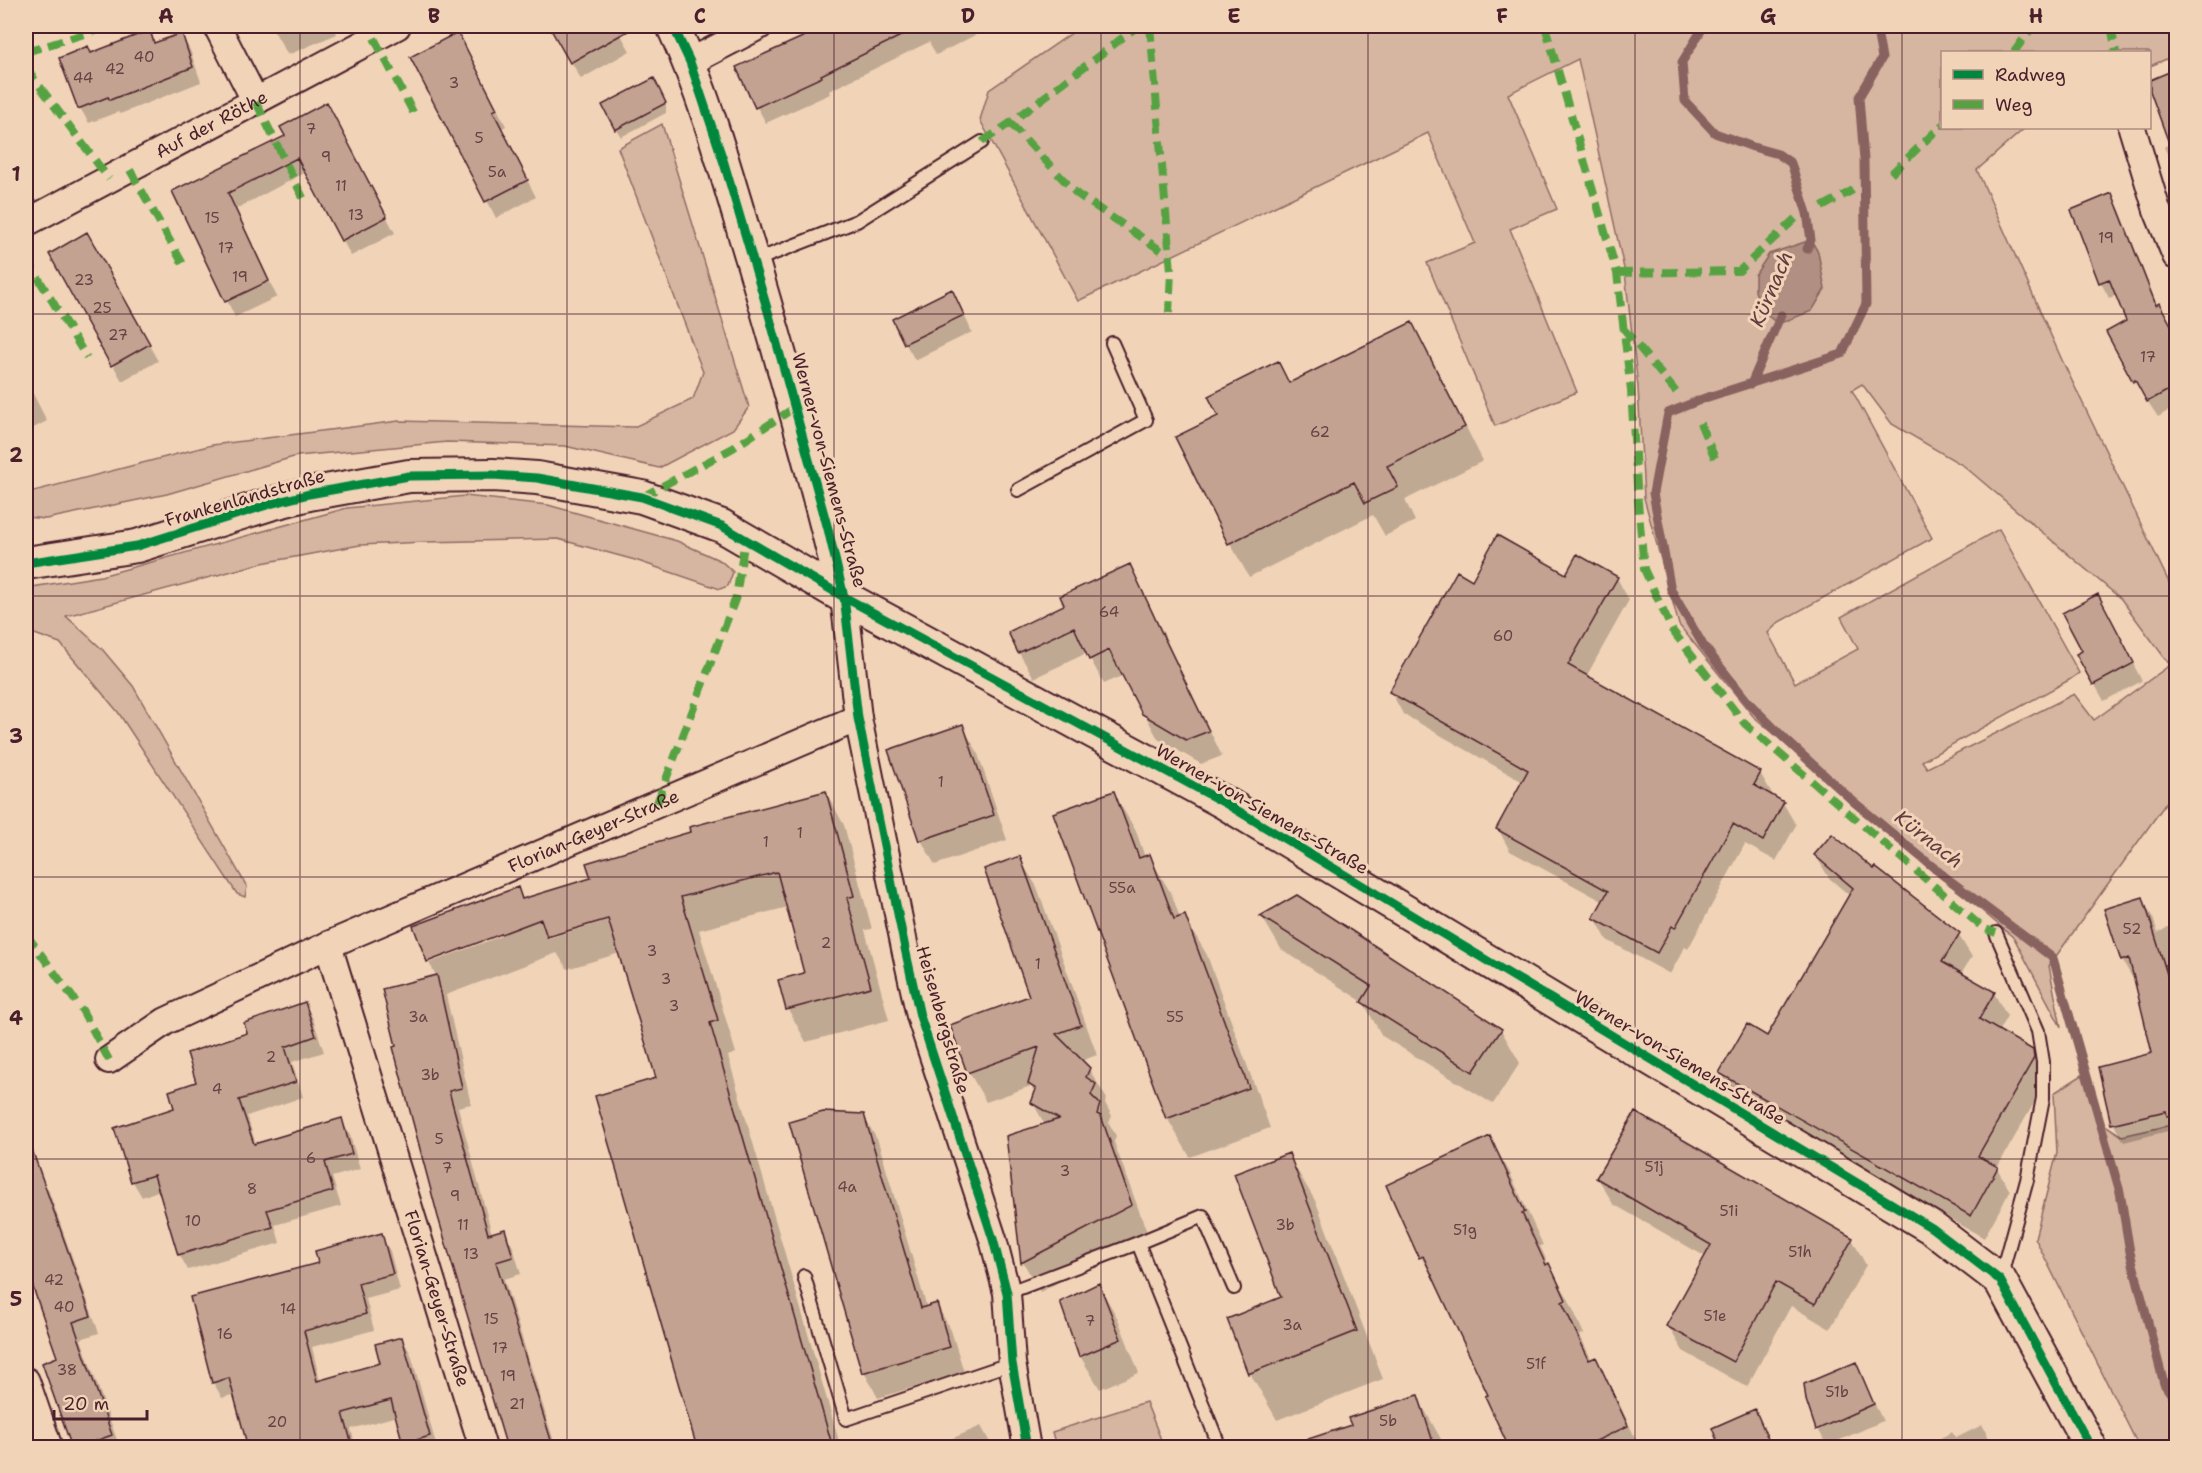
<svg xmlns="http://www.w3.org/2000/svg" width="2202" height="1473" font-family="'Shantell Sans',sans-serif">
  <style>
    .green { fill: #d6b6a0; stroke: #906a66; stroke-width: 1.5; fill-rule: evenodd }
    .water { fill: #b18f82; stroke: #88625f; stroke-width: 1.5 }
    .shadow { fill: #0003; fill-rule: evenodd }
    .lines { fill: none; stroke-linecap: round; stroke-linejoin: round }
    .stream { stroke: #88625f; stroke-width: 9 }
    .building { fill: #c3a291; stroke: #4a1f2b; stroke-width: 1.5 }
    .service-casing { stroke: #4a1f2b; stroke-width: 16 }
    .minor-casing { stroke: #4a1f2b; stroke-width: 30 }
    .tertiary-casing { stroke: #4a1f2b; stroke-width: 36 }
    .service { stroke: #f1d4b8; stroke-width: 12 }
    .minor { stroke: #f1d4b8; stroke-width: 26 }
    .tertiary { stroke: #f1d4b8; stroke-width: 32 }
    .quiet { stroke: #56a243; stroke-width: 8; stroke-dasharray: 15 8; stroke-linecap: butt }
    .cycleway-casing { stroke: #f1d4b8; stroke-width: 13 }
    .cycleway { stroke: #00873e; stroke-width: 9 }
    .grid { fill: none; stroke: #4a1f2b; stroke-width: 1.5; stroke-opacity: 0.55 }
    .labels { text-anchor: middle; stroke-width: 6; stroke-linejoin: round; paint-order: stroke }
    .number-label { font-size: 15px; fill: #684044 }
    .street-label { font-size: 18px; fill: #4a1f2b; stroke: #f1d4b8 }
    .water-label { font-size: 20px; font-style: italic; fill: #643b41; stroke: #f1d4b8 }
    .neatline { fill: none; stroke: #4a1f2b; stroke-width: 2 }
    .grid-label { font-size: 20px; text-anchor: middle; font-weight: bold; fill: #4a1f2b }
  </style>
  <rect width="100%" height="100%" fill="#f1d4b8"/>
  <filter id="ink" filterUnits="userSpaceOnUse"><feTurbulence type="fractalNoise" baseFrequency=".0167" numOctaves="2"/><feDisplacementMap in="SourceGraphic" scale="12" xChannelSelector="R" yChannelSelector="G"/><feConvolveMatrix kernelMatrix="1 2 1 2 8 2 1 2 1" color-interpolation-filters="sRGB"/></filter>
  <g filter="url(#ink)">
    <path class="green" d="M1082,26H2176V55L2150,66V52H1942V128H2025L1977,170L2062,360L2176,597V789L2049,966L2061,1027L2014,938L1753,716L1679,625L1644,498L1638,387L1625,273L1578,59L1508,94L1557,209L1510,229L1577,392L1495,426L1427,263L1475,243L1428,133L1078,301L980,120L989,90ZM1862,384L1892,424L1964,466L2121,599L2170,665L2094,720L2074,694L1927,768L1922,761L2069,680L2079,673L1999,529L1841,617L1858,649L1795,683L1768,633L1779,622L1932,538L1852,390Z
      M662,124L749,407L733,429L659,468L565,446L447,442L297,456L167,494L46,519L26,517V493L212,445L399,421L634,427L693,399L703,372L618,148Z
      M465,496L548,505L677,541L721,561L733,572L728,586L720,589L635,560L558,539L425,542L360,545L262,563L66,616L102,649L133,686L247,887L245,897L237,894L118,712L60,643L26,631V588L101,576L347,508Z
      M2084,1074L2102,1123L2122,1136L2176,1124V1447H2139L2035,1238L2057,1153L2054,1093Z
      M1146,1402L1164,1447H1056L1052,1432Z"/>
    <path class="water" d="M1811,240L1818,252L1825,289L1812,311L1778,324L1763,312L1755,291V275L1769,254Z"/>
    <path class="shadow" d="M271,26H334L337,34L288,55Z
      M551,26H616L630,51L581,79Z
      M824,26H993L936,55L929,42L829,91L830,94L766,123L757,107L825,28Z
      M149,32L156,44L181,35L190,50L201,82L120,114L118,112L89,123L80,108L91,55Z
      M467,50L506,126L501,129L536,197L496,218L412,57Z
      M2169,74L2176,87V173L2164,147L2170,143L2150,87V82Z
      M653,80L666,104V113L621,137L616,129Z
      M335,119L395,233L351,256L306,172L236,209L277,297L235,317L174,192Z
      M26,157L30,164L26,167Z
      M2111,195L2120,210L2157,306L2176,336V424L2168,411L2158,417L2134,381L2128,322L2117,295L2109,298L2101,283L2073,210Z
      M87,234L158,361L122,381L51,254Z
      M961,308L972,332L915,360L905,343Z
      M1412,323L1431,357L1483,461L1405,500L1415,521L1385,536L1373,515L1249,577L1230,543L1177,438Z
      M26,380L47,421L26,432Z
      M1129,566L1143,591L1222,756L1201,764L1158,739L1124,675L1104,684L1087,653L1034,678L1019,653L1010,633L1066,606Z
      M1567,576L1617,578L1629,600L1586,677L1760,773L1773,795L1772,797L1783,803L1796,825L1776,861L1745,844L1688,949L1685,947L1670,974L1607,940L1595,918L1604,902L1510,851L1498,829L1523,782L1403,714L1391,692L1473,582Z
      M2107,613L2142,681L2104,701L2078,655L2084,652Z
      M962,726L977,751L1007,840L935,865L921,840Z
      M826,792L844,825L872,929L865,930L889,1020L806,1042L788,1009L806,974L788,907L699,930L736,1053L728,1056L841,1448H698L658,1079L620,953L567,969L557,953L446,995L471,1104L458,1107L492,1234L504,1231L513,1247L521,1274L504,1279L556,1448H509L398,1047L437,977L429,963L501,936L500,934L518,889L524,900L592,879ZM615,915V918L549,938V935Z
      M1113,792L1136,831L1145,857L1149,856L1172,895L1180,918L1184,916L1207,955L1270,1128L1190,1157L1167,1118Z
      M1816,856L1874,872L1958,934L1972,957L1961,974L1994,993L2007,1016L1998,1032L2032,1051L2045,1074L2046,1082L1997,1168L2010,1191L1984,1238L1734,1096L1721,1073L1768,1038L1850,896L1829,878Z
      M1019,858L1037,887L1097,1055L1081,1061L1089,1069L1107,1099L1105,1103L1112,1116L1109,1123L1116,1136L1114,1142L1148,1235L1040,1292L1023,1262L1007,1137L1045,1125L1033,1103L1036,1094L1031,1086L986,1102L969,1072L1031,997Z
      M2142,899L2153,918L2158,933L2176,922V1129L2124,1142L2113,1123L2154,1055L2135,978L2133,979L2122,960Z
      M1262,917L1501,1030L1520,1063L1493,1104L1382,1036L1363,1002L1281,949Z
      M305,1004L313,1019L324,1052L292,1062L303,1097L247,1116L256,1145L341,1120L350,1135L360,1169L332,1177L341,1206L275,1225L280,1243L188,1270L179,1254L160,1190L142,1197L133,1182L116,1129L176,1109L198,1083L249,1034Z
      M863,1115L878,1141L927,1308L937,1305L951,1330L964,1372L878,1398L864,1372Z
      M1490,1138L1509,1171L1543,1245L1540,1246L1550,1268L1568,1298L1584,1334L1580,1335L1592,1361L1595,1359L1614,1393L1640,1448H1511L1440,1290L1421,1257Z
      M1288,1155L1316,1202L1383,1379L1277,1420L1250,1373L1283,1298Z
      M39,1173L48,1189L99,1333L81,1339L120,1448H73L59,1358L26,1262V1177Z
      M1598,1178L1852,1239L1866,1265L1830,1329L1791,1306L1747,1387L1683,1351L1668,1326L1706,1257L1613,1204Z
      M381,1235L390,1251L400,1290L366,1299L374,1330L312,1347L320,1381L382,1364L402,1338L411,1354L437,1448H406L397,1416L351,1429L356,1448H250L235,1394L222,1398L213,1382L320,1264Z
      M1099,1285L1118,1319L1139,1373L1100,1389L1080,1356Z
      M1855,1364L1883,1421L1831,1444L1833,1448H1815L1825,1442L1818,1429L1807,1400Z
      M1417,1396L1446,1448H1286L1353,1426Z
      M1982,1425L1994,1448H1921L1952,1432L1956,1438Z
      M981,1426L993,1448H930Z"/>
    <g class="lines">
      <path class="stream" d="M1704,26L1682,62L1685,101L1715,133L1753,147L1778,154L1791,163L1807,213L1811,240L1807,249
        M1876,26L1882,58L1859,97L1864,160L1866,304L1842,354L1705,398L1668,413L1653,493L1671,590L1703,645L1748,702L1785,739L1854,802L1944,876L2053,958L2120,1192L2130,1252L2164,1384L2176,1401
        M1751,384L1781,315"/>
    </g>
    <path class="building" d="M549,26H637L570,63Z
      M827,26H921L821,75L822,77L755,108L736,67Z
      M150,30L154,43L182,33L193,67L110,100L108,97L78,109L59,58L88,46L91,53Z
      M458,32L497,109L493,111L528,180L485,202L410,57Z
      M2169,72L2176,90V156L2174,157L2150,91V80Z
      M654,78L666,103L615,130L602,105Z
      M327,102L387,217L341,241L297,158L228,193L269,281L225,302L172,191L285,136L280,127Z
      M2112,193L2156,305L2159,303L2176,334V386L2147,402L2135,380L2133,382L2106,332L2126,321L2109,279L2099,283L2071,210Z
      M87,232L150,344L111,366L49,254Z
      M952,289L964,315L904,344L892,319Z
      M1412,322L1465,427L1387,466L1398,487L1365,503L1354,482L1228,544L1175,437L1218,416L1208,396L1278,361L1289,383Z
      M1497,535L1566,574L1577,554L1618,577L1568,665L1761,772L1754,785L1784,802L1763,841L1733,824L1675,928L1672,926L1657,953L1593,918L1608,891L1496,829L1528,770L1389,692L1457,571L1472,580Z
      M1130,564L1159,627L1209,731L1186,740L1142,714L1109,650L1089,660L1074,627L1018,653L1008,632L1064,605L1060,596Z
      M2098,594L2134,663L2093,685L2076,654L2082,651L2062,613Z
      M963,724L994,815L919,841L888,750Z
      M826,791L854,896L847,898L871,987L786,1010L778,980L804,973L777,872L681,897L718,1020L710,1023L833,1448H697L595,1096L656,1078L608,919L547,937L541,919L427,962L413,926L518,887L522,899L591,878L586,863L690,832L689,827Z
      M1114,791L1139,858L1150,854L1174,919L1185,915L1249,1088L1166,1119L1053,813Z
      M1832,834L1874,869L1875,867L1960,933L1942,962L1995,992L1979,1019L2033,1050L2034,1058L1978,1156L1998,1167L1971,1216L1719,1073L1747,1024L1767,1036L1853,888L1814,855Z
      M1020,856L1081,1025L1056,1034L1090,1068L1086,1077L1096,1084L1091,1095L1100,1104L1097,1114L1101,1116L1132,1205L1021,1263L1006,1136L1059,1119L1031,1103L1036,1089L1028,1084L1039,1047L967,1073L950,1025L1029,996L984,869Z
      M1297,895L1502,1029L1473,1072L1361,1002L1371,986L1260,916Z
      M2143,897L2172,990L2176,989V1115L2167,1116L2166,1111L2111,1124L2098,1067L2152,1053L2129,958L2121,961L2104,909Z
      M437,975L462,1088L449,1091L488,1234L505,1229L513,1257L496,1262L551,1440L528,1448H507L438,1217L393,1047L396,1046L382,989Z
      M305,1002L316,1036L285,1047L296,1082L239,1100L254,1144L342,1118L352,1154L325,1162L333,1191L267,1210L273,1227L178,1255L154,1175L131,1182L114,1128L174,1108L169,1091L196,1082L187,1053L247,1033L244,1023Z
      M823,1112L864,1114L921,1308L937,1303L950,1347L862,1373L789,1122Z
      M1635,1112L1853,1238L1815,1304L1776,1282L1733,1362L1666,1326L1711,1245L1596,1178Z
      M1490,1136L1525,1212L1522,1213L1546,1265L1549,1263L1566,1300L1562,1302L1589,1360L1596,1357L1628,1426L1581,1448H1509L1485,1396L1488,1395L1423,1256L1419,1258L1386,1185Z
      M29,1141L91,1316L73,1322L112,1435L76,1448H72L42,1363L57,1357L26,1267V1142Z
      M1289,1153L1357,1331L1248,1374L1227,1319L1281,1297L1234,1174Z
      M382,1233L393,1274L358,1283L366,1314L304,1331L317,1381L380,1363L375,1344L402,1337L430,1436L403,1444L391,1400L343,1413L353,1448H248L229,1378L212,1383L190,1297L318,1263L315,1251Z
      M1099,1283L1121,1339L1079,1357L1060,1302Z
      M1856,1362L1874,1404L1816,1430L1806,1400L1804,1384Z
      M1418,1395L1435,1448H1296V1443L1351,1425L1348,1418Z
      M1755,1409L1772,1448H1720L1712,1428Z"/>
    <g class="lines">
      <defs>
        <path id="service" d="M754,261L857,221L982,142
          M1018,490L1146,420L1112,343
          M1996,933L2038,1031L2043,1062V1098L2027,1180L2000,1279
          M1138,1243L1203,1216L1234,1288
          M804,1276L846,1419L1012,1363
          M1007,1293L1138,1243L1217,1440"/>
        <g id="minor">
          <path d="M217,26L256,102"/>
          <path d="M690,62L759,26"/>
          <path d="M2132,128L2157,210L2176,256"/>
          <path id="s1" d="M26,223L397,26"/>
          <path d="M844,597L858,718L906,953L920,1016L993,1239L1007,1293L1012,1363L1027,1448"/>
          <path id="s2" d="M328,945L483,1448"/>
          <path id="s3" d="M109,1060L166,1021L328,945L858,718"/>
          <path d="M26,1381L49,1448"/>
        </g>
        <path id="tertiary" d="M673,26C707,100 728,180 752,259C785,371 817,483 844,597
          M26,563L137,546L270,504L309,494L409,476L493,475L537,478L642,497L722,526L844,597L1225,803L1932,1228L2000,1280L2091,1448"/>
      </defs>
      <use href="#service" class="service-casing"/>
      <use href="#minor" class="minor-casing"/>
      <use href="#tertiary" class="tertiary-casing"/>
      <use href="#service" class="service"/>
      <use href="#minor" class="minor"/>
      <use href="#tertiary" class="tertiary"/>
      <path class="quiet" d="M1150,26L1171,271L1169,313
        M1545,26L1617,273L1631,391L1638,501L1644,569L1672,630L1745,724L1983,928L1996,933
        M2111,26L2116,52
        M374,38L414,114
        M26,52L110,26
        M2014,52L2033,26
        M26,68L109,179
        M256,102L306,204
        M1010,123L1077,194L1168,255
        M982,142L1010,123L1138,26
        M130,170L183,264
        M1891,174L1942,125
        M1822,207L1853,190
        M26,258L87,358
        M1617,273L1739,271L1797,217
        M1623,328L1676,392
        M1700,423L1717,463
        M642,497L733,448L794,408
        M657,803L736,597L745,539
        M26,934L82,1010L109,1060"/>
      <defs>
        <path id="cycleway" d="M673,26L690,62L724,163L769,315L828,529L844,597L858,718L906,953L920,1016L993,1239L1007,1293L1012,1363L1027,1448
          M26,563L137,546L270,504L309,494L409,476L493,475L537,478L642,497L722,526L844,597L1225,803L1932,1228L2000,1280L2091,1448"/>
      </defs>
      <use href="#cycleway" class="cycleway-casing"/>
      <use href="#cycleway" class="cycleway"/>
    </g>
  </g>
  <path class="grid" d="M300,26V1448M567,26V1448M834,26V1448M1101,26V1448M1368,26V1448M1635,26V1448M1902,26V1448M26,314H2176M26,596H2176M26,877H2176M26,1159H2176"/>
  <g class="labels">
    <g class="number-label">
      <text x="144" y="62">40</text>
      <text x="115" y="74">42</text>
      <text x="83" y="83">44</text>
      <text x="454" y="88">3</text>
      <text x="311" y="134">7</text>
      <text x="479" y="143">5</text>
      <text x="326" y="162">9</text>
      <text x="497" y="177">5a</text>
      <text x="341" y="191">11</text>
      <text x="356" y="220">13</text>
      <text x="212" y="223">15</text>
      <text x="2106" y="243">19</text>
      <text x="226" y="253">17</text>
      <text x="240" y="282">19</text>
      <text x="84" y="285">23</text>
      <text x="102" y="313">25</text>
      <text x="118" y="340">27</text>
      <text x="2148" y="362">17</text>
      <text x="1320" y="437">62</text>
      <text x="1109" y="617">64</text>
      <text x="1503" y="641">60</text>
      <text x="941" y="787">1</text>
      <text x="800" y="838">1</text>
      <text x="766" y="847">1</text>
      <text x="1122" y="893">55a</text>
      <text x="2132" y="934">52</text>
      <text x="826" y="948">2</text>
      <text x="652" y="956">3</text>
      <text x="1038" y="969">1</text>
      <text x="666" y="984">3</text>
      <text x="674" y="1011">3</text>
      <text x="418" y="1022">3a</text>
      <text x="1175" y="1022">55</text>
      <text x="271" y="1062">2</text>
      <text x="430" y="1080">3b</text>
      <text x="217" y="1094">4</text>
      <text x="439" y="1144">5</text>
      <text x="311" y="1163">6</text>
      <text x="1654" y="1172">51j</text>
      <text x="447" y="1173">7</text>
      <text x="1065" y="1176">3</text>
      <text x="847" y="1192">4a</text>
      <text x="252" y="1194">8</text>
      <text x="455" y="1201">9</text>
      <text x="1729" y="1216">51i</text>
      <text x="193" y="1226">10</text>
      <text x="463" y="1230">11</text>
      <text x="1285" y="1230">3b</text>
      <text x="1465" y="1235">51g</text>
      <text x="1800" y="1257">51h</text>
      <text x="471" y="1259">13</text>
      <text x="54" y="1285">42</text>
      <text x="64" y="1312">40</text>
      <text x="288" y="1314">14</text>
      <text x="1715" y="1321">51e</text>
      <text x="491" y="1324">15</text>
      <text x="1090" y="1326">7</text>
      <text x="1292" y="1330">3a</text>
      <text x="225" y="1339">16</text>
      <text x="500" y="1353">17</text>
      <text x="1536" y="1369">51f</text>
      <text x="67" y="1375">38</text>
      <text x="508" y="1381">19</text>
      <text x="1837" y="1397">51b</text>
      <text x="517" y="1409">21</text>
      <text x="1388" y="1426">5b</text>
      <text x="277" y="1427">20</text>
    </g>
    <g class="street-label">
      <text dy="6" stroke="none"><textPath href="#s1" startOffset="210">Auf der Röthe</textPath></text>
      <text transform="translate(829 470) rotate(75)" y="6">Werner-von-Siemens-Straße</text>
      <text transform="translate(245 498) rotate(-16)" y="6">Frankenlandstraße</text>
      <text transform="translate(1262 809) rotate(30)" y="6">Werner-von-Siemens-Straße</text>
      <text dy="6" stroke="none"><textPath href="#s3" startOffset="537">Florian-Geyer-Straße</textPath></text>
      <text transform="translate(943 1020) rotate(74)" y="6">Heisenbergstraße</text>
      <text transform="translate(1680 1058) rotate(31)" y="6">Werner-von-Siemens-Straße</text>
      <text dy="6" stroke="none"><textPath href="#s2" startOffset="370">Florian-Geyer-Straße</textPath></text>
    </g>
    <g class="water-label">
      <text transform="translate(1771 289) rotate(-67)" y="7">Kürnach</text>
      <text transform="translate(1929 839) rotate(38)" y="7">Kürnach</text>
    </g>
  </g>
  <rect width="2202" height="1473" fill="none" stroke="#f1d4b8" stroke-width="66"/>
  <rect x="1941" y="51" width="210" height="78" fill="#f1d4b8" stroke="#ae8c80" stroke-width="1.5"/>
  <rect x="1953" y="70" width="30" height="9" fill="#00873e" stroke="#ae8c80" stroke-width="1.5"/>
  <text x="1995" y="81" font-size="18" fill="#4a1f2b">Radweg</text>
  <rect x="1953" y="100" width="30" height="9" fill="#56a243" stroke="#ae8c80" stroke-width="1.5"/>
  <text x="1995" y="111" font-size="18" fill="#4a1f2b">Weg</text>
  <path d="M54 1410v9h93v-9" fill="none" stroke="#4a1f2b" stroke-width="3"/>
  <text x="63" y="1410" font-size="18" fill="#4a1f2b" stroke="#f1d4b8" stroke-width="4.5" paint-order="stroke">20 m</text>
  <rect x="33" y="33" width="2136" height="1407" class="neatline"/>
  <g class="grid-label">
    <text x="166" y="23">A</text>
    <text x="434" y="23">B</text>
    <text x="700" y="23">C</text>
    <text x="968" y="23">D</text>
    <text x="1234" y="23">E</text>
    <text x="1502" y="23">F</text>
    <text x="1768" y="23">G</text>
    <text x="2036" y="23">H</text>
    <text x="16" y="181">1</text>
    <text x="16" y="462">2</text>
    <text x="16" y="743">3</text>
    <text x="16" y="1025">4</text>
    <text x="16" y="1306">5</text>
  </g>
</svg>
